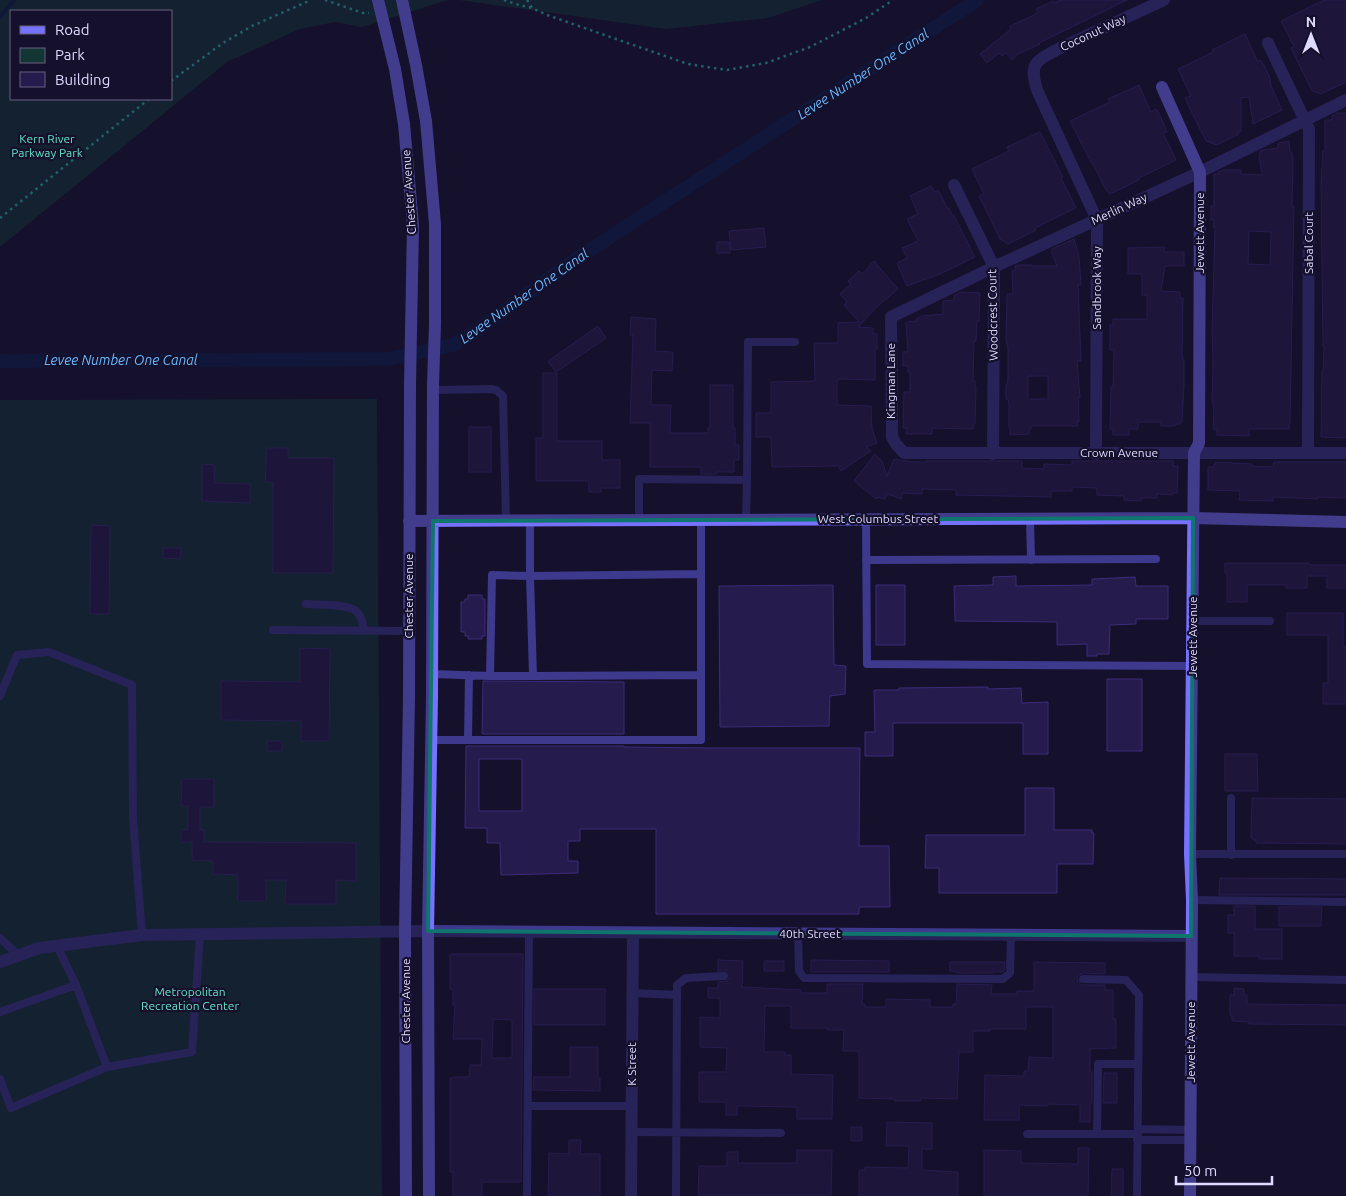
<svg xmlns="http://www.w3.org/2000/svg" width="1346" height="1196" font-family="Ubuntu,sans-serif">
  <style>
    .green { fill: #133635; fill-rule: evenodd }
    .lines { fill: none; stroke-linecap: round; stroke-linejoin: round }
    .stream { stroke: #09204c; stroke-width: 4 }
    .canal { stroke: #09204c; stroke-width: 14 }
    .building { fill: #261b4d; stroke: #3c2c7a; fill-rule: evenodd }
    .path { stroke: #2bc2ba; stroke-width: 2.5; stroke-dasharray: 2.5 4; stroke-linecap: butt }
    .lane { stroke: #3d398c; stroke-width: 8 }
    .street { stroke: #3d398c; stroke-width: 12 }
    .secondary { stroke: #7671ff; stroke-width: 12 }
    .marked { fill: none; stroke: #0f766e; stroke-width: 4; stroke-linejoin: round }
    .labels { text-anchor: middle; stroke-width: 4.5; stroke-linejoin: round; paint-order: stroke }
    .street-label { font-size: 12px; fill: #dfdaff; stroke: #15102b }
    .park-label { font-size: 12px; fill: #60e5c5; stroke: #15102b }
    .water-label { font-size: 14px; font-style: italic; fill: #68b8ff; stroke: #15102b }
  </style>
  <rect width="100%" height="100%" fill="#15102b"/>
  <path class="green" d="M0,0H448L362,27L335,22L300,29L227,62L0,247ZM11,11H171V99H11Z
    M459,0H822L768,18L666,29Z
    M377,399L382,1196H0V400Z"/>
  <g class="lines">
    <path class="stream" d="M0,17L14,0"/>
    <path class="canal" d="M0,361L389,359L453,345L472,334L576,259L977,0"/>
  </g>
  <path class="building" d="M1060,0H1127L1039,43L1040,44L1018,54L1012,60L1006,53L1002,56L999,53L987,63L980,54L1011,29L1010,26L1038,13L1036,9L1053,1L1054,3Z
    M1324,0H1346V82L1321,94L1312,91L1291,48L1294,47L1281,21Z
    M1245,34L1258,62L1260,60L1264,65L1270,78L1271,83H1270L1282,110L1253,124L1249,97L1241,98V131L1238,132L1239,134L1217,145L1206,141L1193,115L1185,98L1191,96L1178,69L1213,52L1212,50Z
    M1139,85L1151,112L1156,109L1160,115L1167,132L1163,133L1176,160L1139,178V180L1110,194L1106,190L1093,164H1092L1070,121L1110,102L1108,99Z
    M1337,113H1346V438L1321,437L1322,371H1323L1324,346H1323L1321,183L1323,151H1325V120H1332V116Z
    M1040,132L1063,177L1061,178L1076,208L1035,228L1036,230L1008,244L1000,239L991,220L979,196L984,194L972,169L1009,151L1007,147Z
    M1289,141L1290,152L1292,153L1293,159L1292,206H1294L1290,424H1289V429H1249V436L1217,435V429H1213L1214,405H1213L1212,399L1213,364L1212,330L1215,227H1213L1214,220H1211V206H1214V174H1218V172L1223,170H1241V174L1262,175L1259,155H1260V151L1264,150L1278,148V143ZM1249,231L1271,232L1270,265L1248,264Z
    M931,186L934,192L938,190L948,209L949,208L952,215L953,214L975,257L940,274L907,286L897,263L907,258L902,248L918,241L907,219L918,214L910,196Z
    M764,228L766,247L731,250L729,231Z
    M1074,239L1079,256L1081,285H1078L1081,361H1077L1080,398H1078L1079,422H1077L1078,426H1031V429H1029V434L1010,435V428H1009V405L1008,399H1006V385H1007L1008,379V348L1006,340L1007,297V294H1013L1012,271H1015V266L1018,265H1032V266H1057L1052,253V249ZM1028,376H1048V399H1028Z
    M717,242H729L730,253H717Z
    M1164,247V252H1184V266H1165L1161,291L1180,292V298H1183L1182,353L1183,360H1184V385L1182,421L1180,424H1176L1175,426H1161V422H1138V429H1129V435H1113V429H1110L1111,387H1113L1114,350H1110V325H1113V319H1147V295H1142V274H1128V248Z
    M874,261L898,289L879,305L858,327L873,328V334H877V349H875V380L838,379V381H837V405L871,406L872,428L877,443L866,447L871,451L841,471L838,466L772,467L771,437H756V413H771V382L815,381L814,343H838V323L859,322L844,305L847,302L840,294L851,284L848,281L859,271L862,274Z
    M961,292L980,293L979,321H977L976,341H974L973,381H975V387H976L975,424H973V429L932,428V434H906L907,428H903L904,392H910V372H908V366H903V352H908L906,322L916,321V319L921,316L943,314V301L954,300V296Z
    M631,317L656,319L655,351L673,352L672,371L652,370L651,405H671L670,433H708V428H710V385H733V428H735V445H739V460H734V472H716V474H701V467H650V423H630L633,335H630Z
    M598,326L606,338L556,372L548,361Z
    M543,373H557V441H602V460H620V488H601V492H589V481H536V438H543Z
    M469,427H491V472H469Z
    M267,448H288V458H334L333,573H273V482H265Z
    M875,454L882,461L887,476L894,459L913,462H926V461H1022V468L1044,469V464L1072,465V461H1173V466H1178L1177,493H1172V495L1157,494V498H1141V501L1124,500V496L1097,495V488L1072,487V491H1051V497L956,495V490L922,489V494L903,493L901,499L887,494L885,499L877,497L876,499L854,481Z
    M1215,462L1252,464V466L1273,467L1274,462H1346V498L1318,497V499L1273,497V501L1239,500L1240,491L1208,490V467H1214Z
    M202,464L215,465L214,483L250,484V503L202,501Z
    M91,525L110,526L109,614H90Z
    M163,548H181L180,559L163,558Z
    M1225,563H1309V565H1346V588H1327V576H1307V588H1286V585H1247V602H1227V573H1225Z
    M1016,576V586L1092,585V579L1135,577L1136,586H1168V619H1136V624L1110,625L1109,654H1097V656H1087V644L1057,645V622L955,621L954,586L993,585V577Z
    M833,585L834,665L846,666L845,694L830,696L829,726L720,727L719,586Z
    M876,585H905V645H876Z
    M468,595H482V599H485V636H482V639H468V636H465V632H461V602H465V599H468Z
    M1287,613H1343V646H1346V704H1323V683H1328V635H1287Z
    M300,648L330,649L329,741H301V721L221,720V681L300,682Z
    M1107,679H1142V751H1107Z
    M483,681L624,682V734H482Z
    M988,687V689L1021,688L1022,703L1048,702V754H1023V723H893V756H865V732H875L874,690H899V688Z
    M267,741H282V751H267Z
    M466,746H624V747L713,748H860L859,846H889L890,907H859V914H656V829H580V841H568V861H578V873L501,875L500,843H487V828H465ZM479,759H522V811H479Z
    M1225,754H1257L1258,791H1225Z
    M182,779H214V807H200V830H204V842L356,843V881L336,880V904H285L286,880H266V901H238V875L213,874V861L192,860V842H181V830H188V806H181Z
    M1025,788H1054V830H1092V833H1094L1093,864H1057V893H939V868H925L926,835H1025Z
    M1252,798L1346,799V844L1256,843V840H1253V838H1251Z
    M1220,878L1346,879V895H1219Z
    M1234,906H1255V929H1282V959H1259V956H1234V933H1228V915H1234Z
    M1279,907H1322L1321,926H1279Z
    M450,954H523L521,1182H482V1196H453V1172H450V1078H453V1077H469L470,1065H481L482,1039H453L455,1005H453V989H450ZM493,1019L512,1020V1058H492Z
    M718,960L743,961L742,987L801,990V993H827V984H863L862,1004H865V1007H886V999L930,1000V1007H953V1004H956L957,984L992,985L991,994H1017V991H1034V962L1105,963V974L1083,973L1078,976L1077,979L1080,984L1082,985H1105V990H1113V1019H1116V1048L1090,1049V1072H1092V1103H1090V1122H1080V1105L1047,1104V1106L1019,1105V1120H984L985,1075L1024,1076V1071H1028L1029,1057L1053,1058V1007H1026V1029H990V1031H973V1052H959L957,1099L921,1098V1101H895V1099L859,1098V1051H843L844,1030H827L828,1028H791V1006H765L764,1052H785L784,1055H791V1074L833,1075L832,1119H797V1107L737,1106V1115H726V1102H699V1072H726L727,1048L700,1047V1017L720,1018V998H708V988H718V982L727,981L730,976L728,973L726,971H718Z
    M811,960L889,961V972H811Z
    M764,961H784V971H764Z
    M950,962H1005L1004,970L1002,972H993V973H957V972L950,971Z
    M1234,988L1244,989V995H1247V1004L1346,1005V1025L1249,1024V1022L1232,1021V1015H1230V995H1234Z
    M534,989H605V1025H534Z
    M570,1047H598V1078H600V1091L533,1090L534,1077H570Z
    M1104,1073H1117V1103H1103Z
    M887,1122L932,1123V1149H922V1170L958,1172V1196H859V1170H865V1167L908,1168L909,1146H886Z
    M851,1127H862V1141H851Z
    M569,1140H581L580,1154H600V1196H548L549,1153L569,1154Z
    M1078,1148H1089L1088,1196H984V1150L1021,1151V1163L1078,1164Z
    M797,1150H832L831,1195H698L699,1166H727V1152H738V1163H797Z
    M1112,1169H1123V1196H1111Z"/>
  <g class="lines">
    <path class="path" d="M325,0L363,13H369
      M504,0L519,5L532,8
      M527,0L532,8L547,15L688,64L727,70L766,63L810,47L866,18L893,0
      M171,81L223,43L252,26L311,0
      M0,218L149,99"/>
    <path class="lane" d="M434,390L491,389L496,390L503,396L506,521
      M747,480L748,342H795
      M1030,518L1031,560
      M866,519L867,664L1192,666
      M530,520V576L492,575L490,676H533L530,576L701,574
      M639,520V479L747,480L746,520
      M866,560L1156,559
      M306,604C317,605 350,603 357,612C362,617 363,624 364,631
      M1193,621H1270
      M273,630L409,631
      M432,674L490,676
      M533,676L701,675
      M0,696L17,655L49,652L132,685L133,818L142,935
      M431,740H701V520
      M468,740L469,675
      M1190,854H1346
      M1231,855V798
      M1192,900L1346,902
      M798,933L799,971L804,978L1003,979L1010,973L1011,935
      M0,938L18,955
      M57,946L76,985L107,1067L192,1052L200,934
      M1191,977L1346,980
      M1083,979L1126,980L1139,995L1137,1196
      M632,993L677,995
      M0,1012L76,985
      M0,1079L11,1108L107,1067
      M528,1106H632
      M1138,1129L1190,1130
      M631,1132L781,1133
      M1027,1134H1138
      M1097,1134L1098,1064H1138
      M1137,1140H1190
      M527,1196L529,932
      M676,1196L677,985L686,978L724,976"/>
    <path class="street" d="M1268,43L1309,129L1308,453
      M1346,100L1200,172L994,267L891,317L892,437L896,444L904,453H1346
      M954,185L994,267L993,454
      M1096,454L1097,220L1037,90C1035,82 1031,72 1036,64C1041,55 1075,42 1086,36C1112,24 1138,12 1164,0
      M0,962L39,948L142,935L428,931L1191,936
      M631,1196L633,933"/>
    <path class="secondary" d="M378,0L395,69L404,124L413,225L410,385L409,697L405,932L406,1196
      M402,0L416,65L426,121L435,224V324L433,385L432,697L428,931L429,1196
      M1162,87L1200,172L1199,443L1194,453L1190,854L1192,900L1190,1196
      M409,521L1193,518L1346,522"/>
  </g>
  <path d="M0 0H1346V1196H0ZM1193,518L1191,936L428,931L433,521Z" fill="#15102b" fill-opacity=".55" fill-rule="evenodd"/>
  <path class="marked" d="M1193,518L1191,936L428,931L433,521Z"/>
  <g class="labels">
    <g class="street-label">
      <text transform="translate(1093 33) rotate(-25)" y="4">Coconut Way</text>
      <text transform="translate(409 192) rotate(-94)" y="4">Chester Avenue</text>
      <text transform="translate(1119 209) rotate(-25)" y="4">Merlin Way</text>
      <text transform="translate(1200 233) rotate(-90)" y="4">Jewett Avenue</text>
      <text transform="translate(1309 243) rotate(-90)" y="4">Sabal Court</text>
      <text transform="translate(1097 288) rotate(-90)" y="4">Sandbrook Way</text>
      <text transform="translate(993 315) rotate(-91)" y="4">Woodcrest Court</text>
      <text transform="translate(891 381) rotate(-90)" y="4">Kingman Lane</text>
      <text x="1119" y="457">Crown Avenue</text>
      <text x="878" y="523">West Columbus Street</text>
      <text transform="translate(409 596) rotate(-90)" y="4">Chester Avenue</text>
      <text transform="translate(1193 637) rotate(-90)" y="4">Jewett Avenue</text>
      <text x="810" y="938">40th Street</text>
      <text transform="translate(406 1001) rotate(-90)" y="4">Chester Avenue</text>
      <text transform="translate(1191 1042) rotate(-90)" y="4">Jewett Avenue</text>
      <text transform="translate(632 1064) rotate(-90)" y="4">K Street</text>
    </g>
    <g class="park-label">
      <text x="47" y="143">Kern River<tspan x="47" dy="14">Parkway Park</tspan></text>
      <text x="190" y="996">Metropolitan<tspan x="190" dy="14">Recreation Center</tspan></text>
    </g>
    <g class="water-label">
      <text transform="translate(863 74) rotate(-33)" y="5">Levee Number One Canal</text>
      <text transform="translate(524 296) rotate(-35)" y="5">Levee Number One Canal</text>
      <text x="121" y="365">Levee Number One Canal</text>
    </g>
  </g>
  <rect x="10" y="10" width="162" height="90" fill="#15102b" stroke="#666180"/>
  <rect x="20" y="26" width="25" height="8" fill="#7671ff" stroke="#666180"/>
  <text x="55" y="35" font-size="15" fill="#dfdaff">Road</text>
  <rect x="20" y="48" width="25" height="15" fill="#133635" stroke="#666180"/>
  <text x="55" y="60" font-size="15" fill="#dfdaff">Park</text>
  <rect x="20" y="72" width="25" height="15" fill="#261b4d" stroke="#666180"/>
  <text x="55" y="85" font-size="15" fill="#dfdaff">Building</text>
  <g transform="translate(1311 35)" stroke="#15102b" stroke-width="4" paint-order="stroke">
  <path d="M0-4L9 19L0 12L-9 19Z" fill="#dfdaff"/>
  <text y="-8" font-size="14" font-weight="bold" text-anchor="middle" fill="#dfdaff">N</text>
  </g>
  <path d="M1176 1176v8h96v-8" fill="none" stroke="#dfdaff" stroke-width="2.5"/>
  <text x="1184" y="1176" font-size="15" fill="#dfdaff" stroke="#15102b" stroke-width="4" paint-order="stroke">50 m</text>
</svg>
